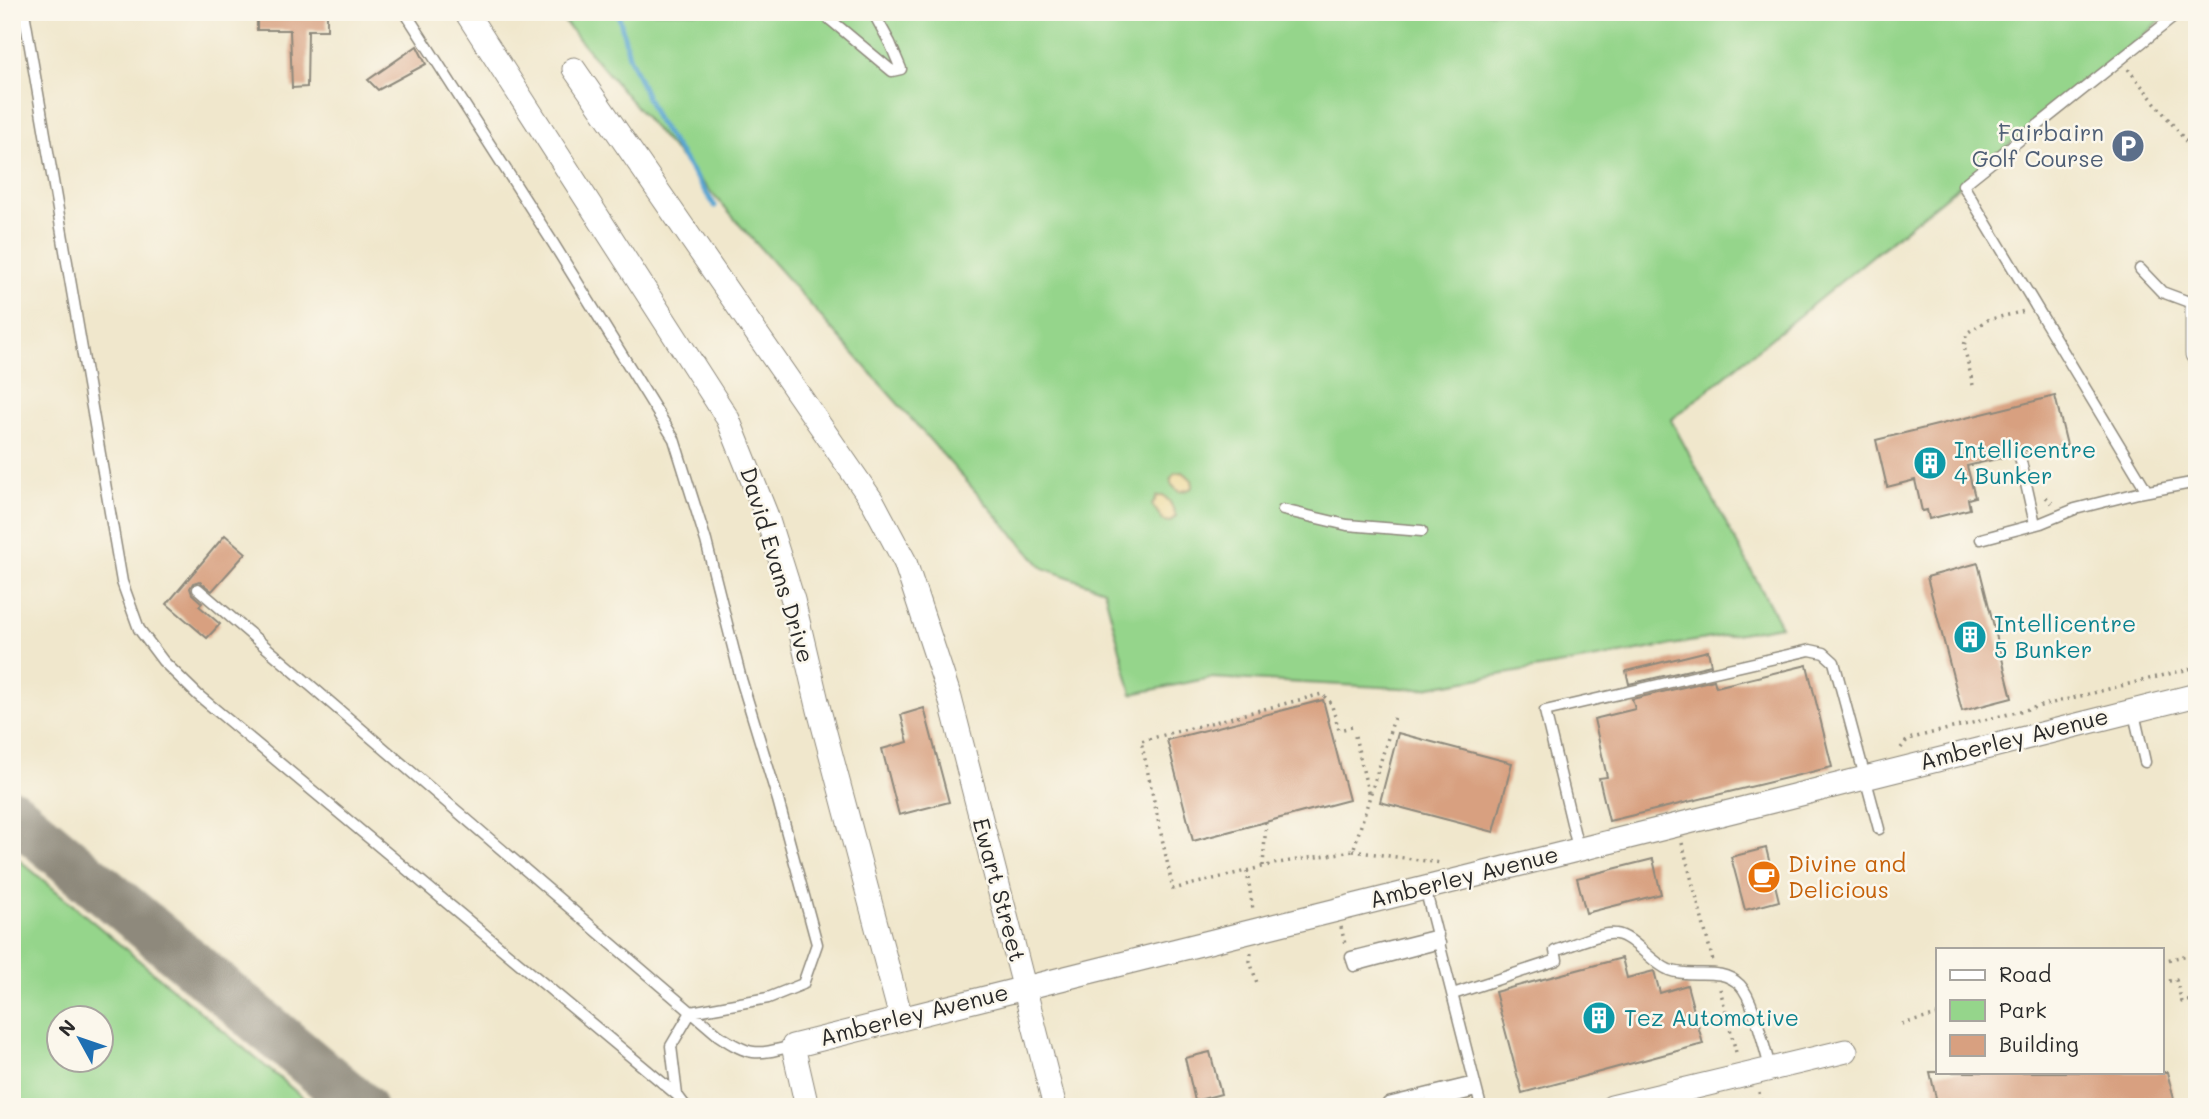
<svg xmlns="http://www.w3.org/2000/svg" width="2209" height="1119" font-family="Mali,sans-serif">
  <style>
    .green { fill: #95d58b; stroke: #60805b; stroke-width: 2; fill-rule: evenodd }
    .sand { fill: #eeda9e; stroke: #8c8264; stroke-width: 2 }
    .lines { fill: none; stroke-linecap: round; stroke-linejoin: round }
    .stream { stroke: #59a5d1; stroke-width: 5 }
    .taxiway { stroke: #8e897c; stroke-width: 49 }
    .building { fill: #d8a080 }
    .lane-casing { stroke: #8e897c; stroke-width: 13 }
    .street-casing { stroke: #8e897c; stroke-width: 25 }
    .path { stroke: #8e897c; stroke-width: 3.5; stroke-dasharray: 2 5; stroke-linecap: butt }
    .lane { stroke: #fff; stroke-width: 10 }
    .street { stroke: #fff; stroke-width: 23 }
    .labels { text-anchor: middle; stroke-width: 5; stroke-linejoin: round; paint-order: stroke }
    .service-label { font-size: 23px; fill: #4e5e75; stroke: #fbf7ec; text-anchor: end }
    .culture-label { font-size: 23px; fill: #0d838f; stroke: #fbf7ec; text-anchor: start }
    .street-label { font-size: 23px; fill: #2b2b2b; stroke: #fbf7ec }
    .food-label { font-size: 23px; fill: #c56008; stroke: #fbf7ec; text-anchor: start }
  </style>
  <rect width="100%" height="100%" fill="#fbf7ec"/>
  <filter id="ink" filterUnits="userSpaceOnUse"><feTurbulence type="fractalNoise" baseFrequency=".0143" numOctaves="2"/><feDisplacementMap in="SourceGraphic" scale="14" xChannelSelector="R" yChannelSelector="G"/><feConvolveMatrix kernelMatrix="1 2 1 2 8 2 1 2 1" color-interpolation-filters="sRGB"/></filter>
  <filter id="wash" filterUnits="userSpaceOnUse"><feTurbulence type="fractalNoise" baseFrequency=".00686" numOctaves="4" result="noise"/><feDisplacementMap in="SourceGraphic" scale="28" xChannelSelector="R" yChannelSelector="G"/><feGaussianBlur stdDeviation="1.57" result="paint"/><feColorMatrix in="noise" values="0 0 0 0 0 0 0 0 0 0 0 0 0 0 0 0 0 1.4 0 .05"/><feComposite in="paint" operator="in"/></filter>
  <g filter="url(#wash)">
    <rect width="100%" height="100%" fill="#f0e7cc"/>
    <path class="green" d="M556,12H2172L1671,420L1781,626L1419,689L1210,678L1132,694L1104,590L1043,568L655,129Z
      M12,854L314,1107H12ZM60,1018H102V1060H60Z"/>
    <path class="sand" d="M1183,472L1192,480L1193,486L1190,489L1179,492L1171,484V478L1175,473Z
      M1157,496H1164L1170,502L1176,516L1170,522L1164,521L1152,505Z"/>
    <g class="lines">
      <path class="stream" d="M618,12L629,56L656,118L715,206"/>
      <path class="taxiway" d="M12,813L362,1107"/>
    </g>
    <g id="blocks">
      <path class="building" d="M257,12H327V30H308L307,87L292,88L290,30H257Z
        M417,46L426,64L378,90L368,80Z
        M2055,396L2067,445L2031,454L2030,451L2019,449L2013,455L1967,466L1975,497L1968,499L1970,509L1929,519L1927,510L1922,511L1915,480L1887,487L1876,440Z
        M225,535L246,553L212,591L199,581L193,583L190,588L192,594L202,603L199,606L220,624L207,638L167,604Z
        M1978,563L2012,698L1962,711L1927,577Z
        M1708,651L1711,665L1629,684L1626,671Z
        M1807,665L1832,767L1609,821L1599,778L1607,777L1594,719L1635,709L1632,699L1714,680L1716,687Z
        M1323,700L1349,800L1193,841L1167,740Z
        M924,708L949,802L899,815L882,749L908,742L901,715Z
        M1398,733L1512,763L1494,832L1380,802Z
        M1766,848L1779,901L1745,910L1731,857Z
        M1653,859L1661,894L1586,913L1577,878Z
        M1622,958L1627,978L1654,971L1660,993L1687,985L1703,1044L1522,1093L1495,992Z
        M1210,1052L1221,1094L1195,1101L1185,1058Z
        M1930,1072H2167L2176,1107H1938Z"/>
    </g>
  </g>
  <g filter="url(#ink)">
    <use href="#blocks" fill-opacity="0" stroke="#8e897c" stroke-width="2"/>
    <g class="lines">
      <defs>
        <path id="lane" d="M24,12L122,582L139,629L163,661L198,695L677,1095
          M405,12L553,243L674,439L706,541L741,679L778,800L817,944L803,984L768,998L691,1012L671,1046L677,1095L686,1107
          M821,12L892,71L901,69L890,43L873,12
          M2140,269L2162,292L2197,305
          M2020,457L2035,524
          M2147,491L1963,185L2180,12
          M1283,510L1347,525L1422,531
          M1981,539L2041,523L2075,509L2138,493L2197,482
          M198,589L718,1035C751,1057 756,1055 793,1046
          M2133,709L2145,762
          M1578,848L1545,711L1810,650L1824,653L1834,662L1879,829
          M1425,888L1481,1107
          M1438,935L1351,957L1354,966L1440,943
          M1453,994L1557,960L1555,951C1570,946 1602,931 1616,934C1633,936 1650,962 1669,970C1692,979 1720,965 1740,985C1754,999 1764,1049 1771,1070
          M1388,1107V1103L1474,1082
          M1414,1107L1476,1091"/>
        <path id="street" d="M466,12L728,419L766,514L793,600L819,710L901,1018
          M574,69L873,502L905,562L950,698L1055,1107
          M2197,310V354
          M807,1107L793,1046L2197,695
          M1612,1107L1846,1051"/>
      </defs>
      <use href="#lane" class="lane-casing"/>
      <use href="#street" class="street-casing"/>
      <path class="path" d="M2128,69L2197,155
        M1973,385L1964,346L1967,333L1987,320L2025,311
        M1971,484L2010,476
        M2046,497L2052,503
        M1352,727L1339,730L1331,703L1322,694L1141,741L1173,889L1278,863L1353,851L1395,715
        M1355,736L1369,796
        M1901,748L1908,739L2197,667
        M1682,843L1713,961
        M1353,851L1441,863
        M1263,866L1266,822
        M1247,871L1253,910
        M1341,927L1345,944
        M1251,953L1250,961L1257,983
        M2162,961L2197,953
        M2162,982L2176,980L2182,1002L2197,999
        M1720,989L1737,1056
        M1902,1024L1938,1015
        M1759,1092L1762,1107"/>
      <use href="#lane" class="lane"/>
      <use href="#street" class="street"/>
    </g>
  </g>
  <defs>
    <symbol id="parking-disc" viewBox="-11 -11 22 22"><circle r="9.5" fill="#5c6f8a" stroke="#fbf7ec"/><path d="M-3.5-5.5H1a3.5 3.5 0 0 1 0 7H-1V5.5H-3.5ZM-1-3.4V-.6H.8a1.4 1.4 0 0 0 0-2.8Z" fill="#fff"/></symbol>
    <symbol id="building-disc" viewBox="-11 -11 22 22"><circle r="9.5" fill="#0f9aa8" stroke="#fbf7ec"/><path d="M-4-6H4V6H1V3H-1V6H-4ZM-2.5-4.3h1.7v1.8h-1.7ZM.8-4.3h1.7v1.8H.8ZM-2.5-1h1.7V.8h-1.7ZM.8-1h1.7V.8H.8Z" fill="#fff"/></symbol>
    <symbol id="cafe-disc" viewBox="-11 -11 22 22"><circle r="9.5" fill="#e8710a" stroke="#fbf7ec"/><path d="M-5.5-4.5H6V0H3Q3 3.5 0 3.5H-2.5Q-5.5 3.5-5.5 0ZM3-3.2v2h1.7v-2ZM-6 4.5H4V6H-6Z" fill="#fff"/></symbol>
  </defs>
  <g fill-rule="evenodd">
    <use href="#parking-disc" x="2109" y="127" width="38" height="38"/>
    <use href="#building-disc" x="1911" y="444" width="38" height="38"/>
    <use href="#building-disc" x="1951" y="618" width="38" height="38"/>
    <use href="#cafe-disc" x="1745" y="858" width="38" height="38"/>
    <use href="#building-disc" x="1580" y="999" width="38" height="38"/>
  </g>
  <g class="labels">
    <g class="service-label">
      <text x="2104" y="141">Fairbairn<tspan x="2104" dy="26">Golf Course</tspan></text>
    </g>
    <g class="culture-label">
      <text x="1954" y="458">Intellicentre<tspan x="1954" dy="26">4 Bunker</tspan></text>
      <text x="1994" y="632">Intellicentre<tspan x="1994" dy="26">5 Bunker</tspan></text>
      <text x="1624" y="1026">Tez Automotive</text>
    </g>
    <g class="street-label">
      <text transform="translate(777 565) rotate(73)" y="8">David Evans Drive</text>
      <text transform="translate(2014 739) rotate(-14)" y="8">Amberley Avenue</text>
      <text transform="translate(1464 877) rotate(-14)" y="8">Amberley Avenue</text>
      <text transform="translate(999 890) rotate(75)" y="8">Ewart Street</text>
      <text transform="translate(914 1015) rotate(-14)" y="8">Amberley Avenue</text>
    </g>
    <g class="food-label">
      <text x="1788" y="872">Divine and<tspan x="1788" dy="26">Delicious</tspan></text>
    </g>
  </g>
  <rect width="2209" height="1119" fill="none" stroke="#fbf7ec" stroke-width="42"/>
  <rect x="1936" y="948" width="228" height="126" fill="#fbf7ec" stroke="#a8a59f" stroke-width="2"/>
  <rect x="1950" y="970" width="35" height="10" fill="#ffffff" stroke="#a8a59f" stroke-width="2"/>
  <text x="1999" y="982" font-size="21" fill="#2b2b2b">Road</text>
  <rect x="1950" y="1000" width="35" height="21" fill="#95d58b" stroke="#a8a59f" stroke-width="2"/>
  <text x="1999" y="1018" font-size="21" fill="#2b2b2b">Park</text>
  <rect x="1950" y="1035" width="35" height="21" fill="#d8a080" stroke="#a8a59f" stroke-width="2"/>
  <text x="1999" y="1052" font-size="21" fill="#2b2b2b">Building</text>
  <g transform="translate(80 1039) rotate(310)"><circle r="33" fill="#fbf7ec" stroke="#a8a59f" stroke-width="2"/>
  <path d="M0-5L12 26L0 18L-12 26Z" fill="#1f6fb2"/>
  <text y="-10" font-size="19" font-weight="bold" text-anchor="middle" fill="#2b2b2b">N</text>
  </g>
</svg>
